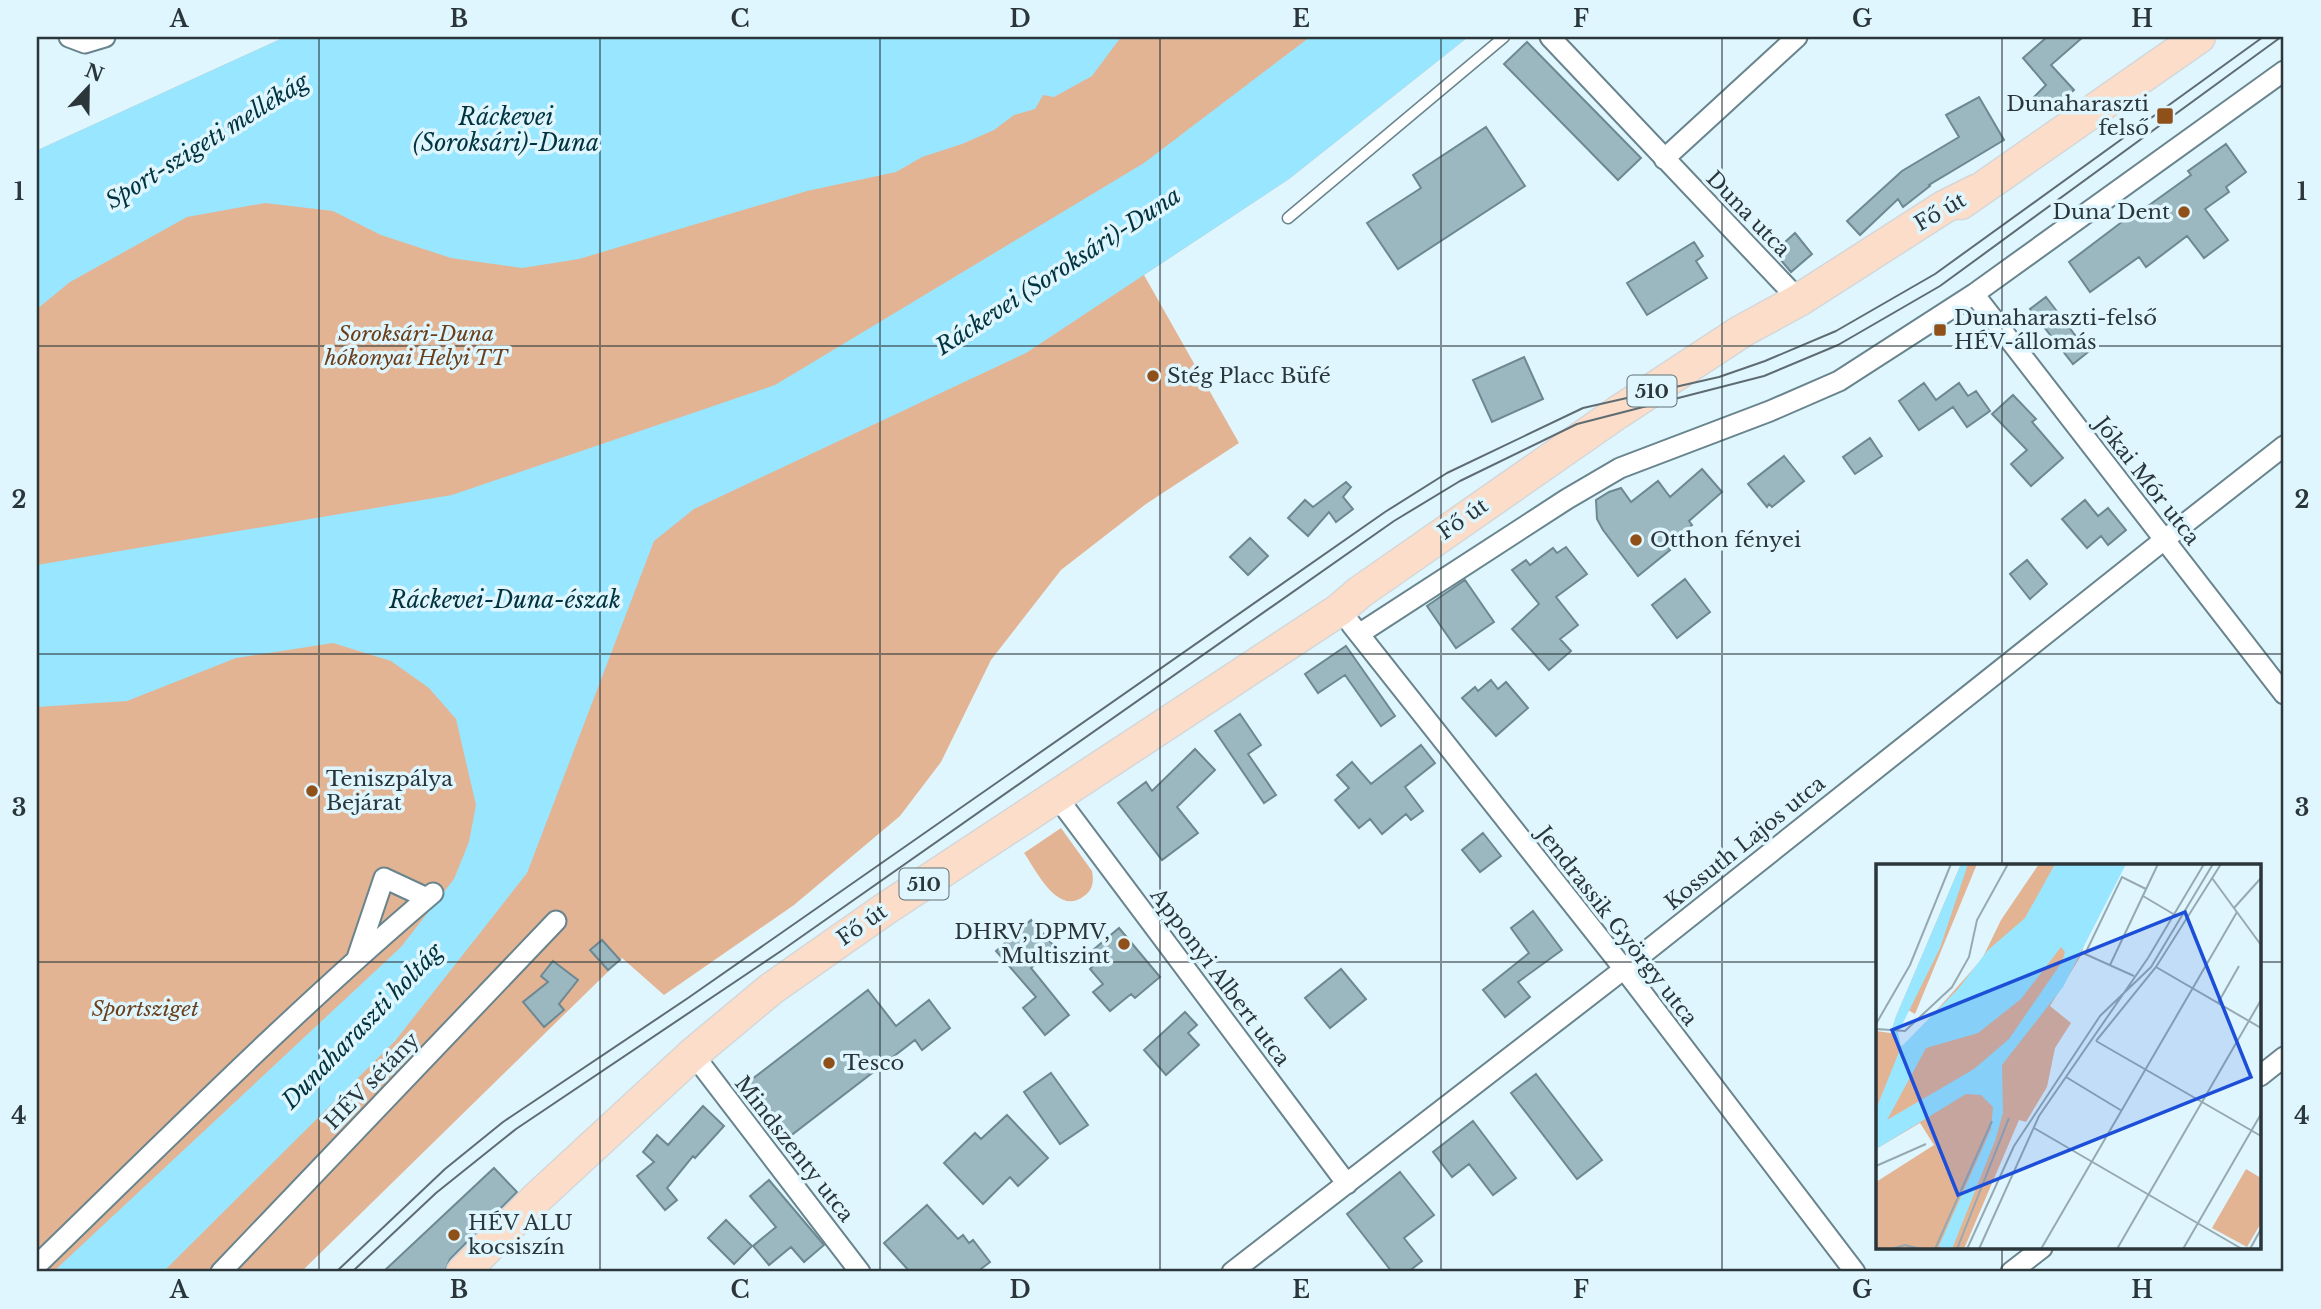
<svg xmlns="http://www.w3.org/2000/svg" width="2321" height="1309" font-family="'Libre Baskerville',serif">
  <style>
    .green { fill: #e3b494 }
    .water { fill: #98e6ff }
    .building { fill: #9bb8c1; stroke: #6d8891; stroke-width: 2 }
    .lines { fill: none; stroke-linecap: round; stroke-linejoin: round }
    .service-casing { stroke: #69848d; stroke-width: 13 }
    .minor-casing { stroke: #69848d; stroke-width: 23 }
    .primary-casing { stroke: #d5d7d8; stroke-width: 35 }
    .service { stroke: #fff; stroke-width: 10 }
    .minor { stroke: #fff; stroke-width: 19 }
    .primary { stroke: #fbddc9; stroke-width: 32 }
    .tram { stroke: #5e6c72; stroke-width: 2 }
    .grid { fill: none; stroke: #2b363a; stroke-width: 2; stroke-opacity: 0.55 }
    .poi-dot { fill: #90501a; stroke: #dff6fe; stroke-width: 2.5 }
    .labels { text-anchor: middle; stroke-width: 7; stroke-linejoin: round; paint-order: stroke }
    .shield { fill: #dff6fe; stroke: #617075; stroke-width: 2 }
    .shield-label { font-size: 19px; font-weight: bold; fill: #2b363a }
    .poi-label { font-size: 21px; fill: #2b363a; stroke: #dff6fe; text-anchor: start }
    .street-label { font-size: 21px; fill: #2b363a; stroke: #dff6fe }
    .park-label { font-size: 21px; font-style: italic; fill: #6c3f1b; stroke: #dff6fe }
    .water-label { font-size: 23px; font-style: italic; fill: #00333f; stroke: #dff6fe }
    .inset-road { fill: none; stroke: #97a9b0; stroke-width: 2 }
    .view { fill: #1d4ed8; fill-opacity: 0.15; stroke: #1d4ed8; stroke-width: 3.5 }
    .inset-edge { fill: none; stroke: #2b363a; stroke-width: 3.5 }
    .neatline { fill: none; stroke: #2b363a; stroke-width: 2.5 }
    .grid-label { font-size: 23px; text-anchor: middle; font-weight: bold; fill: #2b363a }
  </style>
  <rect width="100%" height="100%" fill="#dff6fe"/>
  <path class="green" d="M285,37H1468L1289,179L1144,275L1239,443L1146,504L1061,570L991,660L941,762L900,816L794,905L664,995L622,958L301,1272H37V149H40Z
    M1061,828L1092,871C1094,881 1093,890 1084,896C1058,917 1036,870 1024,853Z"/>
  <path class="water" d="M285,37H1121L1092,76L1054,97L1043,95L1035,109L1014,115L994,130L962,144L922,157L896,172L807,191L579,259L522,268L451,258L381,235L333,211L265,203L187,217L70,282L37,309V149H40Z
    M1310,37H1468L1289,179L1026,353L694,509L654,541L527,873L395,1041L163,1272H53L401,947L454,879L469,842L476,805L456,719L429,688L391,661L333,643L236,658L127,701L37,707V565L452,495L775,385L1144,163Z"/>
  <path class="building" d="M2047,37H2083L2051,65L2074,90L2048,113L2034,97L2046,85L2023,58Z
    M1527,42L1641,158L1618,180L1504,64Z
    M1979,97L2004,140L1929,185L1930,186L1903,207L1898,199L1860,235L1847,221L1902,171L1959,137L1946,115Z
    M1486,127L1525,186L1398,269L1367,223L1421,188L1413,175Z
    M2226,144L2246,172L2226,187L2229,192L2205,209L2228,240L2204,258L2187,236L2146,267L2139,257L2090,292L2069,262L2139,209L2141,211L2191,175L2188,171Z
    M1795,233L1812,254L1791,272L1774,252Z
    M1694,242L1703,256L1696,261L1707,278L1647,315L1627,283Z
    M2046,297L2088,352L2073,364L2030,309Z
    M1524,357L1543,399L1492,422L1473,380Z
    M1924,383L1936,400L1959,383L1968,396L1976,391L1990,411L1967,427L1953,407L1919,430L1899,401Z
    M2013,395L2036,419L2032,422L2063,458L2031,486L2011,464L2027,450L1992,414Z
    M1870,438L1882,456L1855,474L1843,457Z
    M1784,456L1804,481L1772,507L1769,504L1767,507L1748,484Z
    M1702,469L1722,492L1689,521L1692,525L1666,545L1670,550L1638,576L1603,530L1597,519L1596,500L1609,492L1621,488L1631,502L1658,481L1670,497Z
    M1346,482L1351,487L1343,497L1353,509L1336,522L1329,512L1308,536L1288,518L1305,500L1313,507Z
    M2085,500L2098,516L2108,508L2126,530L2108,545L2101,536L2087,548L2062,519Z
    M1250,538L1268,556L1248,575L1230,557Z
    M1566,547L1587,574L1556,597L1578,625L1560,639L1571,651L1549,670L1512,629L1539,604L1512,570L1526,560L1530,565L1553,548L1557,553Z
    M2027,560L2047,584L2030,599L2010,574Z
    M1685,579L1710,612L1677,638L1652,605Z
    M1465,580L1494,622L1456,648L1427,606Z
    M1346,646L1395,716L1381,726L1345,675L1318,693L1305,674Z
    M1491,680L1498,689L1506,682L1528,708L1496,736L1462,698L1475,687L1478,691Z
    M1240,714L1261,745L1248,754L1276,795L1264,803L1215,731Z
    M1421,745L1435,763L1405,787L1423,811L1411,820L1406,814L1382,834L1370,819L1359,828L1335,800L1349,788L1337,775L1352,762L1371,784Z
    M1195,749L1215,770L1177,807L1198,833L1162,860L1118,803L1146,782L1152,791Z
    M1483,833L1501,856L1480,872L1462,850Z
    M1533,911L1562,950L1518,982L1530,997L1505,1017L1483,990L1529,953L1511,928Z
    M1031,920L1055,947L1031,968L1069,1015L1045,1035L1023,1008L1036,997L996,951Z
    M1119,928L1160,977L1135,998L1131,994L1110,1011L1093,992L1103,984L1090,969L1095,964L1087,955Z
    M602,940L620,960L608,970L590,950Z
    M553,961L578,980L559,1004L564,1010L544,1027L523,1002L548,982L541,976Z
    M1341,969L1366,999L1330,1028L1305,998Z
    M868,990L896,1026L929,1000L950,1028L922,1050L915,1040L789,1137L747,1083Z
    M1185,1012L1197,1025L1188,1033L1199,1045L1166,1075L1144,1050Z
    M1051,1073L1088,1125L1060,1144L1024,1092Z
    M1536,1074L1602,1160L1577,1179L1511,1093Z
    M703,1106L724,1126L695,1158L693,1156L667,1188L677,1200L665,1210L637,1176L654,1162L643,1152L657,1135L668,1145Z
    M1007,1115L1048,1158L1018,1186L1010,1177L983,1204L944,1163L975,1133L981,1139Z
    M1473,1121L1516,1178L1493,1195L1469,1164L1452,1177L1433,1152Z
    M494,1168L517,1192L450,1259L445,1272H383Z
    M1400,1172L1434,1215L1404,1238L1422,1261L1408,1272H1392L1347,1214Z
    M769,1180L824,1245L804,1262L791,1247L769,1265L753,1246L776,1227L750,1196Z
    M927,1205L958,1239L963,1235L969,1243L973,1240L990,1262L977,1272H910L884,1243Z
    M726,1220L752,1246L734,1264L708,1238Z"/>
  <g class="lines">
    <defs>
      <path id="service" d="M1288,218L1504,37"/>
      <path id="minor" d="M69,37L85,43L105,37
        M1550,37L1799,300
        M1664,159L1797,37
        M1974,294L2284,694
        M1351,624L1624,969L1855,1272
        M1359,634L1567,499L1620,468L1770,411L1839,381L1974,294L2284,71
        M1057,797L1347,1184
        M357,958L384,878L427,898
        M693,1054L860,1272
        M2260,1076L2284,1057
        M37,1265C167,1139 295,1010 433,893
        M221,1272L556,921
        M1232,1272L1624,969L2164,540L2284,446
        M2011,1272L2042,1248"/>
      <path id="primary" d="M1961,203L2199,37
        M463,1272L538,1197L693,1054L771,989L885,909L1339,610L1360,592L1617,413L1742,331L1799,300L1944,207L1976,191"/>
    </defs>
    <use href="#service" class="service-casing"/>
    <use href="#minor" class="minor-casing"/>
    <use href="#primary" class="primary-casing"/>
    <use href="#service" class="service"/>
    <use href="#minor" class="minor"/>
    <use href="#primary" class="primary"/>
    <path class="tram" d="M336,1272L445,1169L503,1122L688,998L1385,512L1447,473L1583,408L1719,377L1765,361L1836,331L1935,274L2263,37
      M352,1272L436,1193L516,1129L781,951L1394,521L1460,481L1577,424L1764,376L1838,345L1940,286L2281,37"/>
  </g>
  <path class="grid" d="M319,37V1272M600,37V1272M880,37V1272M1160,37V1272M1441,37V1272M1722,37V1272M2002,37V866M37,346H2284M37,654H2284M37,962H1878M2260,962H2284M2002,1248V1272"/>
  <g class="poi-dot">
    <rect x="2156" y="107" width="18" height="18" rx="3.5"/>
    <circle cx="2184" cy="212" r="7"/>
    <rect x="1933" y="323" width="14" height="14" rx="3.5"/>
    <circle cx="1153" cy="376" r="7"/>
    <circle cx="1636" cy="540" r="7"/>
    <circle cx="312" cy="791" r="7"/>
    <circle cx="1124" cy="944" r="7"/>
    <circle cx="829" cy="1063" r="7"/>
    <circle cx="454" cy="1235" r="7"/>
  </g>
  <g class="labels">
    <g class="shield">
      <rect x="1627.5" y="375.5" width="49" height="31" rx="5"/>
      <rect x="899.5" y="868.5" width="49" height="31" rx="5"/>
    </g>
    <g class="shield-label">
      <text x="1652" y="398">510</text>
      <text x="924" y="891">510</text>
    </g>
    <g class="poi-label">
      <text x="2149" y="111" text-anchor="end">Dunaharaszti<tspan x="2149" dy="24">felső</tspan></text>
      <text x="2170" y="219" text-anchor="end">Duna Dent</text>
      <text x="1954" y="325">Dunaharaszti-felső<tspan x="1954" dy="24">HÉV-állomás</tspan></text>
      <text x="1167" y="383">Stég Placc Büfé</text>
      <text x="1650" y="547">Otthon fényei</text>
      <text x="326" y="786">Teniszpálya<tspan x="326" dy="24">Bejárat</tspan></text>
      <text x="1110" y="939" text-anchor="end">DHRV, DPMV,<tspan x="1110" dy="24">Multiszint</tspan></text>
      <text x="843" y="1070">Tesco</text>
      <text x="468" y="1230">HÉV ALU<tspan x="468" dy="24">kocsiszín</tspan></text>
    </g>
    <g class="street-label">
      <text transform="translate(1940 212) rotate(-30)" y="7">Fő út</text>
      <text transform="translate(1748 214) rotate(46)" y="7">Duna utca</text>
      <text transform="translate(2147 481) rotate(52)" y="7">Jókai Mór utca</text>
      <text transform="translate(1463 519) rotate(-35)" y="7">Fő út</text>
      <text transform="translate(1745 843) rotate(-39)" y="7">Kossuth Lajos utca</text>
      <text transform="translate(862 925) rotate(-35)" y="7">Fő út</text>
      <text transform="translate(1617 926) rotate(52)" y="7">Jendrassik György utca</text>
      <text transform="translate(1220 977) rotate(53)" y="7">Apponyi Albert utca</text>
      <text transform="translate(372 1081) rotate(-46)" y="7">HÉV sétány</text>
      <text transform="translate(794 1149) rotate(52)" y="7">Mindszenty utca</text>
    </g>
    <g class="park-label">
      <text x="416" y="341">Soroksári-Duna<tspan x="416" dy="24">hókonyai Helyi TT</tspan></text>
      <text x="145" y="1016">Sportsziget</text>
    </g>
    <g class="water-label">
      <text x="506" y="125">Ráckevei<tspan x="506" dy="26">(Soroksári)-Duna</tspan></text>
      <text transform="translate(207 141) rotate(-32)" y="8">Sport-szigeti mellékág</text>
      <text transform="translate(1058 271) rotate(-33)" y="8">Ráckevei (Soroksári)-Duna</text>
      <text x="505" y="608">Ráckevei-Duna-észak</text>
      <text transform="translate(362 1026) rotate(-46)" y="8">Dunaharaszti holtág</text>
    </g>
  </g>
  <g transform="translate(1876 864)">
    <rect width="385" height="385" fill="#dff6fe"/>
    <path d="M85,0H101L39,150L32,146L23,165L19,155ZM163,0H222L206,90L174,142L195,159L179,184L171,223L150,258L143,256L88,385H0V318L58,281L44,259L0,285V167L22,170V180L28,183L106,95L125,56ZM370,305L385,314V359L371,383L336,364Z" fill="#e3b494"/>
    <path d="M85,0H92L64,84L22,169L25,183L82,125L112,86L149,54L179,0H250L187,123L126,201L127,249L119,277L76,385H66L63,382L115,265L117,243L105,231L90,230L0,285V245L23,188L16,165L19,155ZM185,83L189,88L186,98L133,175L98,205L11,256L50,184L102,169L145,135Z" fill="#98e6ff" fill-rule="evenodd"/>
    <path class="inset-road" d="M336,14L385,81M267,32L299,51M358,44L385,14M234,101L282,0M280,103L385,164M258,112L209,90L246,13L270,25M342,139L363,102M0,160L34,101L75,0M0,165L29,167L76,123L93,93L101,56L132,0M220,177L280,103L345,0M220,177L385,272M190,213L246,247M158,264L366,385M0,302L50,280M15,385L29,381L45,385M59,385L116,257M81,385L133,254M91,385L138,282L224,152L275,103L337,0M103,385L163,252L272,94L328,0M165,385L361,48M241,385L385,136M307,385L385,250M374,385L385,365"/>
    <path class="view" d="M309,48L375,213L82,331L16,166Z"/>
    <rect width="385" height="385" class="inset-edge"/>
  </g>
  <rect width="2321" height="1309" fill="none" stroke="#dff6fe" stroke-width="77"/>
  <g transform="translate(88 88) rotate(22)" stroke="#dff6fe" stroke-width="5" paint-order="stroke">
  <path d="M0-5L12 26L0 18L-12 26Z" fill="#2b363a"/>
  <text y="-10" font-size="19" font-weight="bold" text-anchor="middle" fill="#2b363a">N</text>
  </g>
  <rect x="38" y="38" width="2244" height="1232" class="neatline"/>
  <g class="grid-label">
    <text x="179" y="27">A</text>
    <text x="459" y="27">B</text>
    <text x="740" y="27">C</text>
    <text x="1020" y="27">D</text>
    <text x="1301" y="27">E</text>
    <text x="1581" y="27">F</text>
    <text x="1862" y="27">G</text>
    <text x="2142" y="27">H</text>
    <text x="19" y="200">1</text>
    <text x="2302" y="200">1</text>
    <text x="19" y="508">2</text>
    <text x="2302" y="508">2</text>
    <text x="19" y="816">3</text>
    <text x="2302" y="816">3</text>
    <text x="19" y="1124">4</text>
    <text x="2302" y="1124">4</text>
    <text x="179" y="1298">A</text>
    <text x="459" y="1298">B</text>
    <text x="740" y="1298">C</text>
    <text x="1020" y="1298">D</text>
    <text x="1301" y="1298">E</text>
    <text x="1581" y="1298">F</text>
    <text x="1862" y="1298">G</text>
    <text x="2142" y="1298">H</text>
  </g>
</svg>
